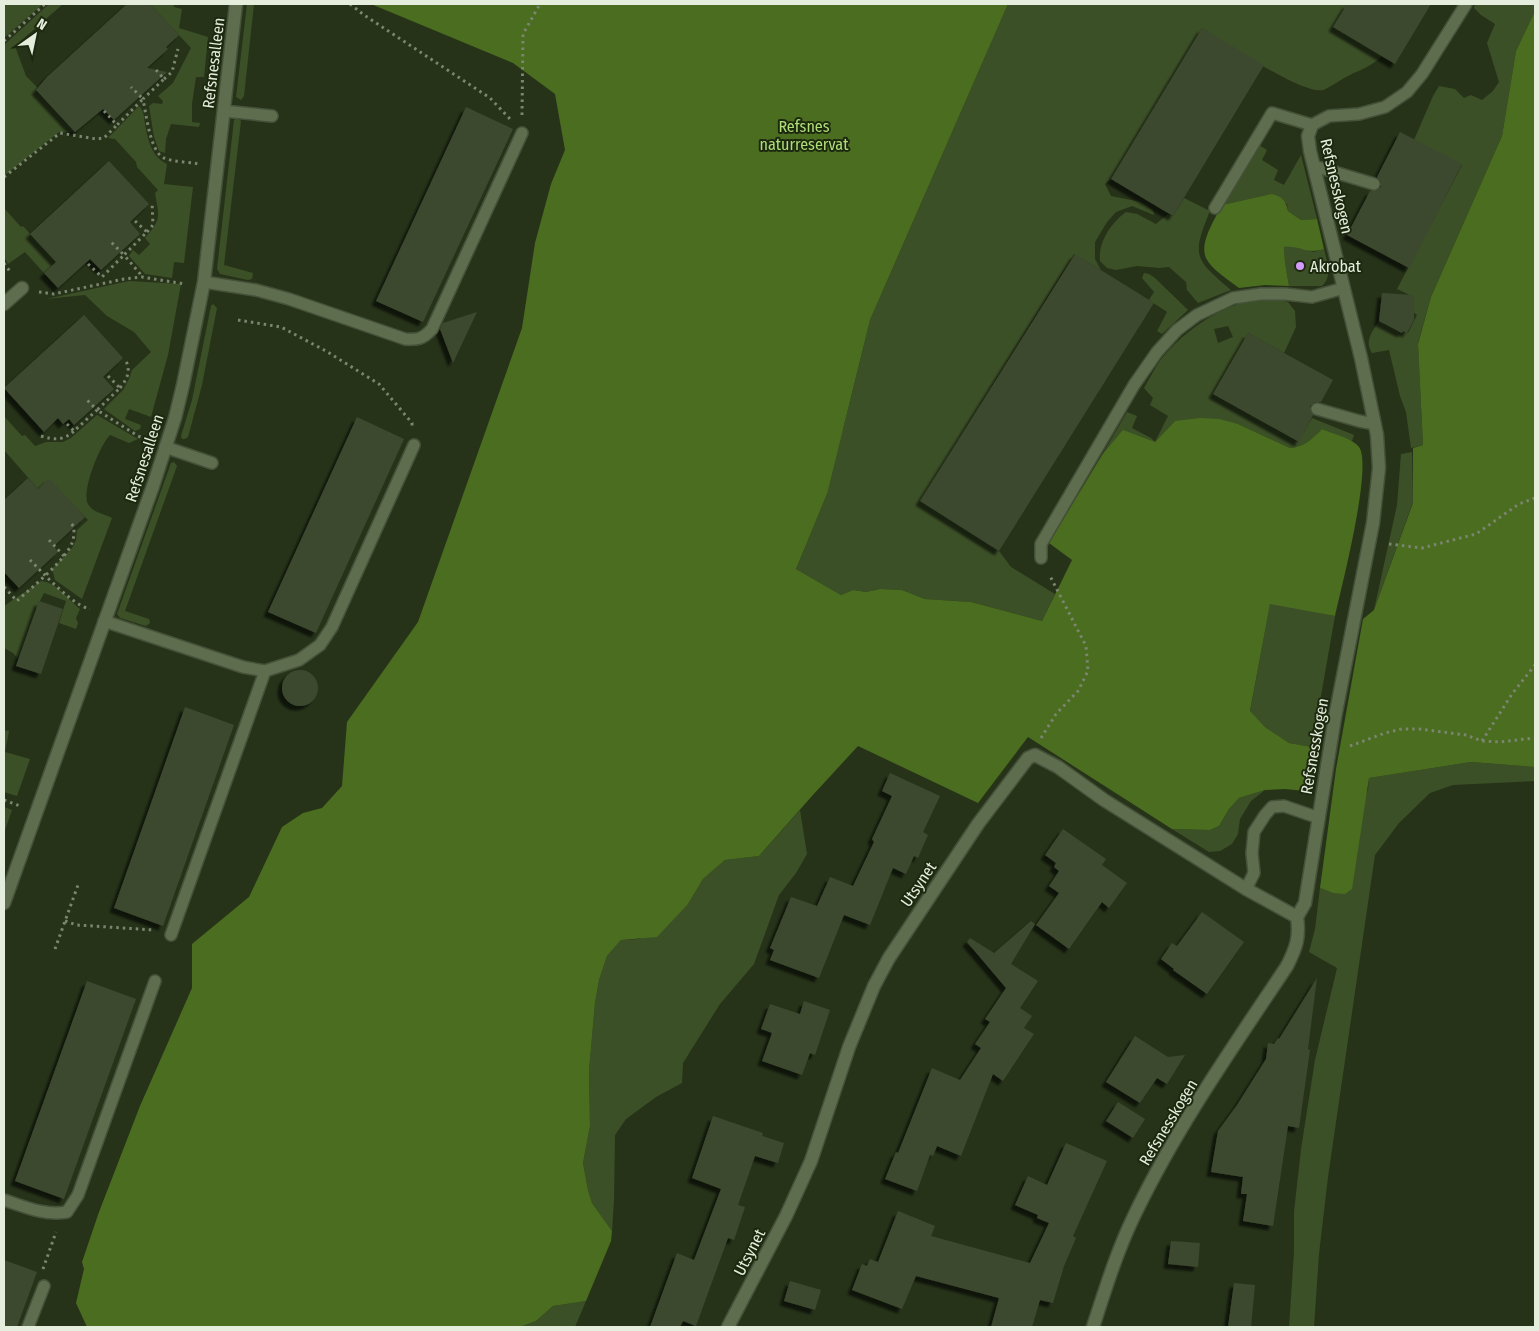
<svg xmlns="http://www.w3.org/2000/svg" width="1539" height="1331" font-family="'Fira Sans Condensed',sans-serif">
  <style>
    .green { fill: #3c5027; fill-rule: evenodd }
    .forest { fill: #4b6d20 }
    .building { fill: #3c492e; filter: url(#shadow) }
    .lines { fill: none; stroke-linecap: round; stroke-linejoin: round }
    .service-casing { stroke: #455138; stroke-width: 14 }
    .minor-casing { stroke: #455138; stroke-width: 15 }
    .tertiary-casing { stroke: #455138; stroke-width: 15 }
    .path { stroke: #7b8570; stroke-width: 3; stroke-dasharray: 2.5 4; stroke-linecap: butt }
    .service { stroke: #5d6d4e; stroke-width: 11 }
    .minor { stroke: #5d6d4e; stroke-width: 12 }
    .tertiary { stroke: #5d6d4e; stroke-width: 12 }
    .poi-dot { fill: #d39cfc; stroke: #1d290f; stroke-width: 2 }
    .labels { text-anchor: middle; stroke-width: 4; stroke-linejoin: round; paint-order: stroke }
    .street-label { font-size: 16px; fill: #e5eddd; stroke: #1d290f }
    .park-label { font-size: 16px; fill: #adde78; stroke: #1d290f }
    .poi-label { font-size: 16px; fill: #e5eddd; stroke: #1d290f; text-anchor: start }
  </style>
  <defs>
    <filter id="shadow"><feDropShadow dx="-4.5" dy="4.5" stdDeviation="1" flood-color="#0009"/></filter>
  </defs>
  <rect width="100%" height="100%" fill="#263319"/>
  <path class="green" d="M4,4H43L4,38Z
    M49,4H63L15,46L26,76L38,88L36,91L75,132H59L4,176V45Z
    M150,4H174V7L182,9L179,28L208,37L204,77H196L192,104V122L200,123L199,127L171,124L166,139L165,153L159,151L154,137L149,106L153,103L162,104L163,101L158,96L173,83L191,48Z
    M247,4H254L244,96L241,100L236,97Z
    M1008,4H1347L1333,27L1382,56C1372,66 1362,69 1350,75C1343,78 1329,88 1323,90C1302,95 1223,41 1202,28L1111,179L1105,184L1111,196L1141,202L1153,210L1154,215L1132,206L1116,212L1107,222L1095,242V259L1101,270L1074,254L920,501L999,551L1011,567L1055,594L1042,621L971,602L925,599L902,590L880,589L866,592L853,590L841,595L796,569L827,494L522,541L868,310L841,437L870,320Z
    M1475,4H1535V11L1516,51L1502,136L1431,297L1418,343L1423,445L1411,448L1406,412L1400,396L1389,350L1372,353C1364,341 1372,332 1379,321L1408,333L1417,315L1413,312L1414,297L1397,289L1462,165L1414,140L1433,96L1439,86L1455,89L1464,98L1471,95L1482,100L1493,91L1499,82L1487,43L1495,24L1481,15L1474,8Z
    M139,106C144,111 144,117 145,124C148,140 151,156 167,164L164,184L193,187L184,263L174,262L172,278L145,274L129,256L133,250L139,255L150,244L145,238C162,219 159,217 155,193L158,190L137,167L136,162L115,139L108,138Z
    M237,118L241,121L224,265L253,273L252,279L248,280L220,274L217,269L234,120Z
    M1259,145L1267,150L1262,160L1278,170L1274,180L1284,185L1301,155L1317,219L1301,220L1288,211L1287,204L1271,194L1222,205Z
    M1184,198L1210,211C1191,257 1195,259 1231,290L1198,303L1187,290L1186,282L1169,267L1159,268L1137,266L1116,270L1107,268L1100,261C1098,242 1111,223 1126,212L1137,214L1156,224L1168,214L1173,216Z
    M4,208L21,227L23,226L56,262L44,273L25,252L8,264L4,257Z
    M1295,245L1313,252L1324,249C1327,262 1333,276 1322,286H1289L1285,262L1284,247Z
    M1144,273L1149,274L1155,278L1188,310L1162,334L1157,331L1167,312L1149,300L1154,292L1142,278Z
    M129,281L181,284L168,355L151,417L129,409L125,419L141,425L140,429L135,431L104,409L123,390L129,379L132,370L151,352L134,332L107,316L85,295L46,299Z
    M1257,299H1276L1288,302L1295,311L1296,327L1284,353L1248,333L1213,394L1298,442L1312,418L1354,435L1352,441L1322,429C1312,439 1304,447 1290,448L1238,424L1175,421L1155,442L1102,455L1127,412L1137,416L1132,428L1151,438L1155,442L1168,416L1150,405L1153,398L1144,388C1150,378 1155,367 1162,358C1186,329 1221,306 1257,299ZM1228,326L1233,337L1218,343L1214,329Z
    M213,304L217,308L202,385L188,437L185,439H182L181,436L192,400L211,306Z
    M97,415L138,439L129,443L110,435C100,445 81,491 88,504C92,512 104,514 112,518L82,599L55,580L52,569L72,548L76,540L77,530L88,520L49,479L38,489L4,450V416L22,436L25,435L35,446L46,442H63L71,438Z
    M1412,452L1413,502L1374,610L1397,505L1401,454Z
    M174,462L177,466L125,611L149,619L150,623L146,626L120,618L117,614L171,463Z
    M41,581C56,582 69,600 80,609L76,618L78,623L76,629L59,623L66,601L44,593L40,601H39L19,660L13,653L4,648V606Z
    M1270,603L1335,616L1312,747L1289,743L1265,727L1250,712Z
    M4,730L9,731L5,752L30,759L17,796L4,792Z
    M1471,762L1535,767V781L1453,785L1430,793L1399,823L1375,855L1328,1177L1319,1254L1314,1327H1289L1294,1252V1212L1301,1149L1315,1060L1337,968L1309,952L1315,929L1320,888L1333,893L1368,789L1369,778Z
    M1265,790L1251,801L1240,819L1238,834L1232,844L1220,851L1209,852L1172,829L1210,830L1219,826L1229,809L1239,798Z
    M4,807L12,810L4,833Z
    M800,810L807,854L796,873L779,895L754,964L720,1004L683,1063L682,1083L656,1097L626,1119L615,1135L614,1201L612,1231L592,1203L588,1190L583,1163L590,1126L589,1071L595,1003L599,980L607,956L621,940L640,939L688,904L703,879L725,860L759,856Z
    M586,1301L575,1327H520L536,1321L553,1306Z"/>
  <path class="forest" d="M371,4H1008L870,320L827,494L796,569L841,595L853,590L866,592L880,589L902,590L925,599L971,602L1042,621L1072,560L1049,543L1102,455L1123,430L1155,442L1175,421L1200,418L1219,419L1238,424L1290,448C1304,447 1312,439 1322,429C1333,434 1352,438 1359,447C1373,466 1341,589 1335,616L1270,604L1250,711L1265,727L1289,743L1312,747L1305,791L1285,789L1265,790L1239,798L1229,809L1219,826L1210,830L1172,829L1028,737L978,803L858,746L812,796L759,856L725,860L703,879L688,904L657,937L621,940L607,956L599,980L595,1003L589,1071L590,1126L583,1163L588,1190L592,1203L612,1231L611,1241L586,1301L553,1306L536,1321L520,1327H87L76,1303L84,1269L82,1262L99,1212L140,1106L192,988V944L249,897L282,827L303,813L322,808L342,786L347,722L418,622L522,328L535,243L551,184L565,150L555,94L513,63Z
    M1535,11V767L1471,762L1369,778L1352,889L1345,894L1333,893L1320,888L1336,769L1363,619L1374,610L1413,503V448L1423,445L1418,344L1431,297L1502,136L1516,51Z
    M1271,194C1281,196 1286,200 1288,211L1301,220L1317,219L1324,249C1305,255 1302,245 1284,247L1285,262L1289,286L1265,285L1239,288C1229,280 1212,270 1206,258C1199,243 1215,219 1222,205Z"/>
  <path class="building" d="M127,4H150L179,35L166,47L168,49L147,68L167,72L114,120L103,109L75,132L36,90L47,77Z
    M1347,4H1431L1395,64L1333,27Z
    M1202,28L1264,65L1173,216L1111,179Z
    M466,107L513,129L423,322L376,301Z
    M1400,132L1462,164L1409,268L1347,235L1370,191H1376L1381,187V182L1377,177Z
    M109,161L149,204L130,222L140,234L101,270L90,259L58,288L44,273L56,262L30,234Z
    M1075,254L1154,303L999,551L920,501Z
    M1382,293L1414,295V320L1407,333L1403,331L1402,333L1379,321Z
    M477,312L453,363L440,329L443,323Z
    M84,315L123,358L103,377L114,389L74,425L69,419L63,424L58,418L44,432L4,388Z
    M1248,333L1333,380L1321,402H1315L1310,406V411L1313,415L1299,442L1213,394Z
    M357,417L404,439L316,633L268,612Z
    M28,478L38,489L49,478L85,517L54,546L58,552L19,588L4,572V500Z
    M39,601L63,609L41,674L16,666Z
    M282 688a18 18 0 1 1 36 0a18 18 0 1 1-36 0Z
    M185,707L234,725L163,926L114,908Z
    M890,773L940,796L923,832L928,835L918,858L914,856L906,874L893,868L870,925L844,915L819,978L770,960L774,950L770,948L791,897L817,906L830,877L853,886L874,842L872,839L892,796L882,791Z
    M1063,829L1106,859L1102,865L1127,883L1109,908L1102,902L1069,949L1036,925L1059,893L1049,886L1059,871L1054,867L1056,863L1045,855Z
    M1202,912L1244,942L1207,994L1173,970L1174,969L1161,959L1172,943L1177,946Z
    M1031,921L1035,924L1011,964L1038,981L1020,1008L1032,1016L1024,1028L1034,1034L1003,1081L993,1074L961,1156L937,1146L933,1156L930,1155L917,1191L885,1179L896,1152L898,1153L932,1068L960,1080L981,1048L975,1044L990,1022L985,1019L1006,988L967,942L970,938L994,953Z
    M1317,978L1308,1049L1310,1050L1299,1128L1288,1126L1273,1226L1243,1221L1247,1194H1241L1243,1177L1211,1172L1218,1131L1237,1105L1266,1059L1268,1043L1274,1044L1278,1038L1279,1039Z
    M87,981L136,999L64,1199L15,1181Z
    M804,1001L830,1010L815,1055L810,1053L802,1075L762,1061L772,1033L761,1029L770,1004L800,1014Z
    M1135,1036L1168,1057L1185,1055L1167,1084L1157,1078L1140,1103L1106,1082Z
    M1118,1102L1145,1119L1133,1138L1106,1121Z
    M713,1116L763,1133L762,1136L784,1143L778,1163L755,1156L738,1205L745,1207L734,1240L728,1238L696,1326L683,1321L680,1327H650L677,1253L694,1260L721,1189L692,1178Z
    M1066,1143L1107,1161L1073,1236L1076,1238L1064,1266L1053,1303L1040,1300L1032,1327H991L999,1298L916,1276L902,1309L852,1290L862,1264L867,1266L870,1259L878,1262L898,1211L935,1226L931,1236L1030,1263L1049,1223L1037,1218L1038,1215L1015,1205L1028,1176L1047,1185Z
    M1171,1241L1200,1243L1198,1267L1168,1264Z
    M4,1260L37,1272L17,1327H4Z
    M790,1281L821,1290L815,1310L784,1301Z
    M1234,1283L1255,1285L1251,1327H1228Z"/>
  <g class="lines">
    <defs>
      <path id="service" d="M224,111L272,116
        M1314,166L1374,184
        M1215,208L1272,113L1312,125L1329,116L1359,114L1385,107L1407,92L1422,74L1466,4
        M204,282L256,290L289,299L405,339C418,340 423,339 432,329L522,133
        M1317,409L1359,421L1375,424
        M165,447L212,463
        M1041,558V544L1134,385L1157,352L1177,330L1197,315L1233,298L1261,294H1285L1312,297L1344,288
        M104,621L243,667L265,671L299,660L320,645L332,627L414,445
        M1246,889L1254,873L1252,853L1254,832L1265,815L1272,807L1284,806L1319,818
        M171,935L265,671
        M4,1200C25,1207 45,1216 67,1212L78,1195L155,981
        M28,1327L44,1286"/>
      <path id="minor" d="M4,304L22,288
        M728,1327L786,1216L811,1161L849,1047L874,986L889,958L978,824L1028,758L1035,755L1058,767L1104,800L1246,889L1297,917
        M1093,1327C1105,1290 1117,1251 1134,1216C1176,1128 1233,1047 1287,966C1296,948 1300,938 1297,917L1305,903L1335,717L1373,523L1379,468L1377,435L1361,358L1310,151L1308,136L1312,125"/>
      <path id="tertiary" d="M4,903L153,486L175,418L183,385L204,282L236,4"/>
    </defs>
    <use href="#service" class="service-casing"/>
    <use href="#minor" class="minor-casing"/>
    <use href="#tertiary" class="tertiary-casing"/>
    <path class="path" d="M350,4L364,15L490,98L511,120
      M4,41L45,4
      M156,70L164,79L143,99C146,113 150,152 164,158C174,162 188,162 199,164
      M164,79L172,72L178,49
      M104,111L117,125L143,99L131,87
      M522,115L523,34L540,4
      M4,177L60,133L96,139L104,138L117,125
      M135,221L147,232L124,255L142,276
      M147,232L153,225L152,202
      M4,263L11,273
      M88,264L102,277L124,255L111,242
      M39,292L54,294L124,279L142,277L185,284
      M238,320L281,327L326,351L379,384L412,423V426
      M108,376L120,388L97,410L138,436L148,440
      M120,388C128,378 131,370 125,359
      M67,424L74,431L97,410L86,399
      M41,436C54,440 63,441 74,431
      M49,540L64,556
      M1389,544L1422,548L1476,534L1519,504L1535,498
      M30,560C43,573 73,606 90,609
      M4,587L17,601C32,587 65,561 72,543C74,538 74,533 74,527L70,522
      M1041,738L1056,714L1078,691L1088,671L1086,646L1049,574
      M1482,741L1512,694L1535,665
      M1350,746L1385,733L1402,729H1419L1466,735L1482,741L1500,742L1535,738
      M4,800L20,806
      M65,921L77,925L154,930
      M55,949L78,885
      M43,1269L56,1232"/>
    <use href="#service" class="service"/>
    <use href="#minor" class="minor"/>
    <use href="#tertiary" class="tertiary"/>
  </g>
  <circle class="poi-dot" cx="1300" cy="266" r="5"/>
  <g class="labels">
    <g class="street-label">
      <text transform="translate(213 63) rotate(-83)" y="6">Refsnesalleen</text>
      <text transform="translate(1337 186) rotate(77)" y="6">Refsnesskogen</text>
      <text transform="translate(144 458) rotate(-72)" y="6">Refsnesalleen</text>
      <text transform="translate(1314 746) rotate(-80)" y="6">Refsnesskogen</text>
      <text transform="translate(918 884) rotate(-56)" y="6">Utsynet</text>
      <text transform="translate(1168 1122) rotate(-59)" y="6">Refsnesskogen</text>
      <text transform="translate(749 1252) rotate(-63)" y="6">Utsynet</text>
    </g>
    <g class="park-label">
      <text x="804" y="132">Refsnes<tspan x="804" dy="18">naturreservat</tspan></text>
    </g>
    <g class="poi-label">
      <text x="1310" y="272">Akrobat</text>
    </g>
  </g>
  <rect width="1539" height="1331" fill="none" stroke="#e5eddd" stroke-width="10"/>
  <g transform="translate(35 35) rotate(33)" stroke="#1d290f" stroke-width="4" paint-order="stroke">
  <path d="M0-4L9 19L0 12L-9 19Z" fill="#e5eddd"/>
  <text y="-8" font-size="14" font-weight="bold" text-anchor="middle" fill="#e5eddd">N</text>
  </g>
</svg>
